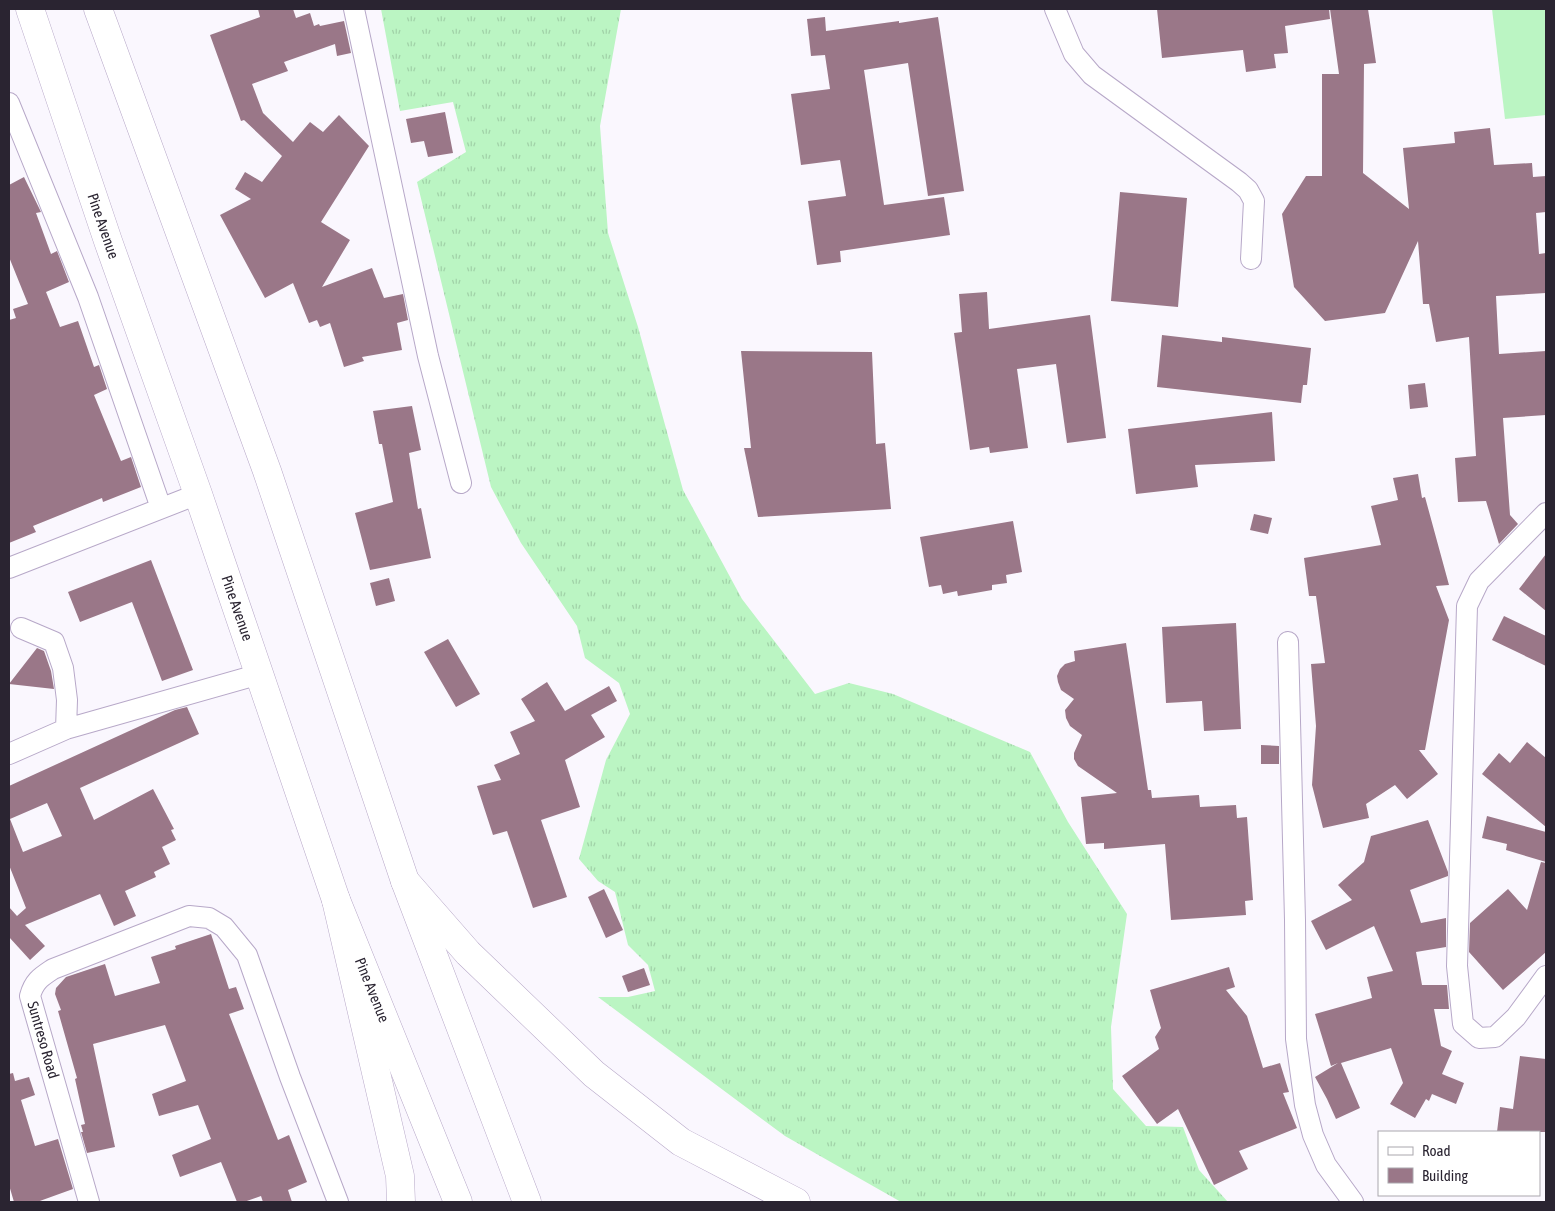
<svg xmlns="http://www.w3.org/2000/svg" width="1555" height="1211" font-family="'Asap Condensed',sans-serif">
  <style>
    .grass { fill: url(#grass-tufts) }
    .pitch { fill: #bbf5c3 }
    .building { fill: #9a7788; fill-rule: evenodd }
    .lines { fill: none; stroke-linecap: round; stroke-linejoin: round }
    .street-casing { stroke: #b7a8c8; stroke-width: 22 }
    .primary-casing { stroke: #b7a8c8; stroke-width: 29 }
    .highway-casing { stroke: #b7a8c8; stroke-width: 29 }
    .street { stroke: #fff; stroke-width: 20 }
    .primary { stroke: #fff; stroke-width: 28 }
    .highway { stroke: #fff; stroke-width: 28 }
    .labels { text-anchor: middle; stroke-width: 4.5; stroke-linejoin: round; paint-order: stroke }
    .street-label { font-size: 15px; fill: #2a2431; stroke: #fff }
  </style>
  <defs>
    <pattern id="grass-tufts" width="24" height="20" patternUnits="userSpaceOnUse" patternTransform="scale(1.25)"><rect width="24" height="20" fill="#bbf5c3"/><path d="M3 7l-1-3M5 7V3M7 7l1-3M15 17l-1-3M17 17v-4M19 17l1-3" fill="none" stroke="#a1d2a8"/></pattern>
  </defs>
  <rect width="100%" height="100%" fill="#faf7fe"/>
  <path class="grass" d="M381,9H621L600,126L608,233L638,327L683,490L742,599L815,694L849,683L893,694L1030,752L1068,822L1127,914L1111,1027L1113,1089L1146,1126L1183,1127L1199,1170L1228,1202H901L785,1136L598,997H628L655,991L648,965L628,945L615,892L598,881L579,859L606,760L630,714L619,683L585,658L577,626L521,543L491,487L417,182L466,152L453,102L400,111Z"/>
  <path class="pitch" d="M1492,9H1546V115L1505,119Z"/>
  <path class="building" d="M258,9H293L296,18L310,13L314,26L319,24L320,26L344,21L351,53L337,56L335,44L284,62L288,71L252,84L263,113L293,142L310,122L323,132L339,115L369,146L321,222L350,240L322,287L372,268L384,298L403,294L408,320L397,323L402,350L362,357L364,361L344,367L330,323L320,327L317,320L309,323L293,283L265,298L220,215L251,199L235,189L245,172L262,182L282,156L244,120L241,121L210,35L260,17Z
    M1157,9H1329L1330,19L1285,26L1288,53L1274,54L1276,68L1246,72L1243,50L1162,58Z
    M1330,9H1368L1376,63L1364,64L1363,173L1409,209L1403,148L1455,143L1454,132L1490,128L1494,165L1532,163L1533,177L1546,176V212L1536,213L1539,254L1546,253V293L1496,296L1499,354L1546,351V415L1503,418L1510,515L1518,524L1499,544L1486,501L1458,502L1455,458L1476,456L1469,337L1436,342L1429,304H1423L1418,241L1385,313L1325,321L1294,287L1282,214L1306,176H1322V74H1339Z
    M825,17L826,31L899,21V23L938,17L964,191L928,196L908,63L864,70L884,205L944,197L950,235L840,251L841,262L817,265L808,201L846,196L840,160L801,165L791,94L830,89L825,55L811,56L807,19Z
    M445,112L453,153L428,157L424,141L411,143L406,119Z
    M24,177L41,212L36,213L51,254L57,251L69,282L46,292L60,327L78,321L94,367L99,365L107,389L94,395L121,461L131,457L141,487L103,502L102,498L33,526L36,532L9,543V320L16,318L13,309L28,304L9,257V185Z
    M1120,192L1187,198L1178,307L1111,301Z
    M987,292L989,329L1090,315L1106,438L1067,443L1056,364L1017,369L1028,448L990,453L989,447L970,450L954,333L962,332L959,294Z
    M1162,335L1222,342V337L1311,348L1307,385H1303L1301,403L1157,387Z
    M741,351L872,352L876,444L885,443L891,509L758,517L744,448H751Z
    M1425,383L1428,407L1410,409L1408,385Z
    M412,406L421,450L409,453L418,509L421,508L431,558L370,570L355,513L393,502L382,444H379L373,411Z
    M1272,412L1275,461L1195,465L1198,487L1136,494L1128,429Z
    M1418,474L1422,498L1425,497L1449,585L1436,586L1449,620L1425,750H1419L1438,774L1407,799L1395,785L1366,804L1369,818L1323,828L1312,785L1316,726L1311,664L1325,663L1316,596H1309L1304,558L1381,545L1371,506L1398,500L1393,478Z
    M1254,514L1272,518L1268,534L1250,530Z
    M1013,521L1022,572L1006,575L1007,583L992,585V590L958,596L957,591L943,594L941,585L929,587L920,537Z
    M1546,554V611L1519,589Z
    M151,560L193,670L162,681L132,602L80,622L68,592Z
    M389,578L395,601L376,606L370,583Z
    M1504,616L1546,636V666L1492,640Z
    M1236,623L1241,729L1204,731L1202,701L1166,703L1162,627Z
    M448,639L480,694L456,707L424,652Z
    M1126,643L1148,790H1151L1152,798L1199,795L1200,807L1236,805L1237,818L1247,817L1253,900L1245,901L1246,915L1171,920L1165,844L1104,849V843L1086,844L1081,797L1117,793L1078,766L1074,759V753L1082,735L1070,726L1066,718L1065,710L1074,699L1061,690L1058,682L1057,676L1060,669L1065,664L1075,661L1074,651Z
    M37,648L44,651L51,671L54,689L9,684Z
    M547,682L565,711L609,686L617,701L591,715L605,737L565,760L580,807L541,820L567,897L533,908L507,831L493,835L477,786L501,780L494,765L520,754L510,732L535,721L521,699Z
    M187,707L199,734L80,788L94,820L153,789L174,829L171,830L176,840L162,847L170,864L154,872L156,877L125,891L136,916L114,926L100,894L25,925L45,946L30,960L9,937V907L17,916L26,908L9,865V786L175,710ZM47,803L62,836L23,852L10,819Z
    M1527,742L1546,758V827L1482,774L1499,753L1510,763Z
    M1261,745L1279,746V764H1261Z
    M1487,816L1546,832V862L1506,850L1507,844L1482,838Z
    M1428,820L1448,872V876L1410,890L1421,923L1446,918V947L1416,952L1422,985H1447L1449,1009H1434L1441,1046L1452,1051L1442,1074L1464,1083L1456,1104L1432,1094L1429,1101L1426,1099L1415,1118L1390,1104L1403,1083L1391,1048L1341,1063L1360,1108L1336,1119L1327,1099L1315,1077L1338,1063L1331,1066L1315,1014L1372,998L1367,977L1393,971L1374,926L1326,950L1311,921L1352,900L1338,885L1364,862L1371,836Z
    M1541,862L1546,863V952L1503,990L1469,952L1470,923L1508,889L1527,910Z
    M604,889L623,930L606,938L588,897Z
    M211,934L229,989L236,987L244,1009L229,1014L278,1140L289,1135L307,1182L288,1190L292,1202H263L261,1196L244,1202H237L221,1162L180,1177L172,1155L211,1139L198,1105L159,1116L152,1094L186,1081L165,1025L93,1044L115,1147L87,1153L81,1132H83L81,1125L85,1124L75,1079L77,1078L58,1011L61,1010L55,994L56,988L66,977L105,964L115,996L160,983L151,957L176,949L175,946Z
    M1229,967L1235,987L1226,990L1247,1016L1263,1068L1280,1063L1289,1092L1283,1093L1297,1128L1239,1151L1248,1169L1214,1185L1178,1109L1157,1124L1122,1076L1159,1049L1155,1037L1161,1028L1150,990Z
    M644,968L650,985L628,992L622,976Z
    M1520,1056L1546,1059V1132H1497L1500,1107L1513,1109Z
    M13,1073L15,1081L29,1077L35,1095L21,1100L35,1146L58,1139L73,1189L37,1202H14L9,1185V1074Z"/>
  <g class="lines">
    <defs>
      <path id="street" d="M354,9L428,356L461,483
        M1055,9L1074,54L1092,75L1239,182L1248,190L1254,201L1251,259
        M9,103L88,297L161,508
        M1546,513L1479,581L1467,606L1457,966L1463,1024L1479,1038L1495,1037L1516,1017L1546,976
        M9,568L198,494
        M21,628L54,642L63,668L67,700L66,729
        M1288,642L1295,920L1296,1039L1305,1105L1313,1135L1326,1165L1353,1202
        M9,754L66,729L260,674
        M89,1202L30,996C34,981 41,977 53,969L189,916L209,918L224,927L247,955L290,1077L338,1202"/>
      <path id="primary" d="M30,9L108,241L198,494L336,900L458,1202
        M98,9L267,471L405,881L527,1202"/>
      <path id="highway" d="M405,881L468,953L594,1074L681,1142L796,1202
        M336,900L400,1176L401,1202"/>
    </defs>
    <use href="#street" class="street-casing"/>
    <use href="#primary" class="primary-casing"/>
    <use href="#highway" class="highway-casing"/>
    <use href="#street" class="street"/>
    <use href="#primary" class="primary"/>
    <use href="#highway" class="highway"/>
  </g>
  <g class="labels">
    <g class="street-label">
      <text transform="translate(103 226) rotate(71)" y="5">Pine Avenue</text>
      <text transform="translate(237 608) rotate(71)" y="5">Pine Avenue</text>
      <text transform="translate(372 990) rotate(68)" y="5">Pine Avenue</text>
      <text transform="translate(43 1040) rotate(74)" y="5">Suntreso Road</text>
    </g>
  </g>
  <rect width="1555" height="1211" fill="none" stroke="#2a2431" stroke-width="20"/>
  <rect x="1378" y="1131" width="162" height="65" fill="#ffffff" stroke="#aaa7ad"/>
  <rect x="1388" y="1147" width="25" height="8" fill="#ffffff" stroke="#aaa7ad"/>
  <text x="1422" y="1156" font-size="15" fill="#2a2431">Road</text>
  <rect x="1388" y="1168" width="25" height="15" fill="#9a7788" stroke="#aaa7ad"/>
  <text x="1422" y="1181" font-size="15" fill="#2a2431">Building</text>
</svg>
